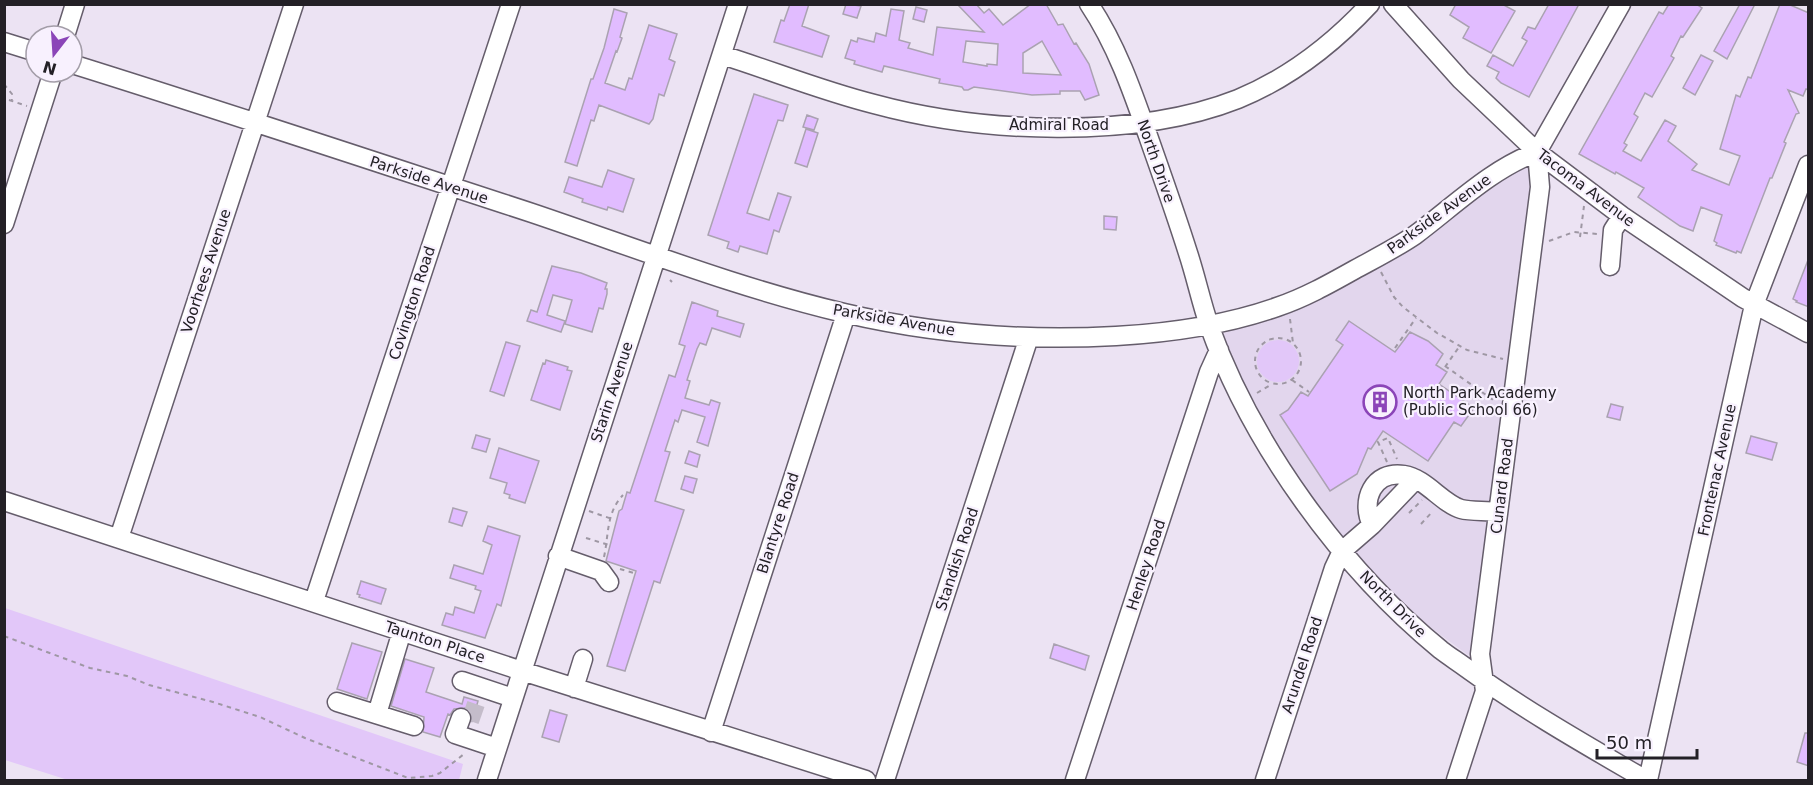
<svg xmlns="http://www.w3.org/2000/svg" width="1813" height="785" font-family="'DejaVu Sans',sans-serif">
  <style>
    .built { fill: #e2d6ed }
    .green { fill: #e2c7f9 }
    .building { fill: #e1bcff; stroke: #aaa2b1; stroke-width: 1.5; fill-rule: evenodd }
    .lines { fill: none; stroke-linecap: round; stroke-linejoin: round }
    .minor-tunnel { stroke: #c4bcca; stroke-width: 18; stroke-dasharray: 18 9; stroke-linecap: butt }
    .minor-casing { stroke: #655d6b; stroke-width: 21 }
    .path { stroke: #9e97a3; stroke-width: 2; stroke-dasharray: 4.5 4.5; stroke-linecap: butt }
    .minor { stroke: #fff; stroke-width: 18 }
    .labels { text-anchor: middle; stroke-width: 4.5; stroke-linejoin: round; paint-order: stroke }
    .street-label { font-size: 15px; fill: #232026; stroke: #f8f1fe }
    .poi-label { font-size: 15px; fill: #232026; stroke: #f8f1fe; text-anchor: start }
  </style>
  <rect width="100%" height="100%" fill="#ece3f3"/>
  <path class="built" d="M1521,165H1531L1533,175L1472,648L1471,654L1468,655L1430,627L1384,585L1341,537L1300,484L1277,449L1238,376L1224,334L1229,330L1372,270L1391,260Z"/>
  <path class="green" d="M1257 361a21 21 0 1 1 42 0a21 21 0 1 1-42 0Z
    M5,608L463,764L459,780H68L5,760Z"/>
  <path class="building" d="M790,4H809L802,26L829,36L822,57L774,42L781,20L784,21Z
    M846,4L861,6L857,18L843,14Z
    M957,4H976L984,13L989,9L1003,25L1031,4H1046L1058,25L1063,24L1074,44L1076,43L1089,64L1099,95L1085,100L1080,91H1060V94L1032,95L974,87L968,90H964L962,87L939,83L940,79L884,66L882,72L854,64L855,61L845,58L851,40L857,42L858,38L874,42L876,33L886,36L891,9L904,11L899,40L910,43L908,48L933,55L937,27L984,32ZM966,41L998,44L997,65L987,64V66L963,62ZM1042,41L1061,75L1023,73V53Z
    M1456,4H1502L1515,11L1491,53L1463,38L1469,27L1450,15Z
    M1549,4H1579L1529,97L1501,83L1496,78L1499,72L1487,66L1493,55L1513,66L1527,41L1522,38L1528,27L1535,29Z
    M1669,4H1696L1702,8L1683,37L1681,36L1671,56L1674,58L1652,97L1645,93L1634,114L1638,117L1624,143L1627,145L1623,151L1641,161L1665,120L1676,126L1668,141L1697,164L1692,170L1729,185L1740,156L1720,149L1736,95L1740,97L1748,77L1751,78L1780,4H1788L1809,13V90L1806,89L1803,96L1788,90L1799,113L1796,114L1784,142L1786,143L1772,178H1770L1741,253L1737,251L1736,253L1716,245L1717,243L1714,241L1722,215L1701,207L1693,231L1680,226L1638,197L1644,188L1616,172L1615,174L1579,154L1659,12L1663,14Z
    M1740,4H1755L1727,59L1714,51Z
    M916,7L927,10L924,22L913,19Z
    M614,9L627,13L620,37L622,38L617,52L616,51L605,83L625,90L629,78L632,79L649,25L677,34L669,59L675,62L664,96L659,94L653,119L649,124L599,105L594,121L591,120L577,166L565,162L591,79H593L604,48Z
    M1701,55L1713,61L1695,95L1683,88Z
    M754,94L788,105L783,121L778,120L747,213L769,220L778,193L791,197L779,232L774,230L767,254L740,246L738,252L727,248L729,242L708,235Z
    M807,115L818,119L814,130L803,127Z
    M806,129L818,133L807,167L795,163Z
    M608,170L634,179L623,212L608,207L607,210L582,202L583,199L564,192L569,177L602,187Z
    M1104,216L1117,217L1116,230L1104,229Z
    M1808,260H1809V307L1796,302L1797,301L1793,299Z
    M552,266L581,273L607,283L605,289H607V294L603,309L599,308L592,332L565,324L572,300L553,295L547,315L565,321L561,332L527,321L531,310L537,312Z
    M692,302L718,311L717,316L744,324L740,337L712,328L706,345L700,343L697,349L687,380L690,381L685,398L709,405L711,400L720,403L708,446L697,442L705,417L682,410L678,422L675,420L665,451L670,452L655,501L684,510L660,583L654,581L625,671L607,666L636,571L606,561L619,511L622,509L627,492L630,493L669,375L675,377L685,346L679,344Z
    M1349,321L1395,352L1410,332L1428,341L1443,354L1436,365L1447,372L1439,384L1474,408L1461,426L1454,422L1428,461L1383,431L1371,449L1368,448L1357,474L1330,491L1280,415L1288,410L1301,392L1308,396L1343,345L1336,340Z
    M506,342L520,346L504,396L490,391Z
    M546,360L568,367L567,370L572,371L560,410L531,400L543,363L545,364Z
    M1611,404L1623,407L1620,420L1607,417Z
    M476,435L490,439L486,452L472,448Z
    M1751,436L1777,443L1772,460L1746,453Z
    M499,448L539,461L525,503L509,498L510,495L504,493L507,483L490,478Z
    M689,451L700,455L697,467L685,463Z
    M685,476L697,479L693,493L681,489Z
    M453,508L467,512L462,526L449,522Z
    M488,526L520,536L501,606L497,604L485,638L442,625L446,613L453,615L455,607L474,613L481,591L475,589L476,586L450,578L454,565L483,574L492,545L483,541Z
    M361,581L386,589L381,604L359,597L360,595L357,594Z
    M352,643L382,652L367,699L337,689Z
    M1054,644L1089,656L1085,670L1050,658Z
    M405,659L434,668L426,692L462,704L464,697L478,701L472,722L470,711L465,708L454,709L450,715L448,714L440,737L423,732L424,717L391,706Z
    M550,710L567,715L559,742L542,737Z
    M1805,733H1809V766L1797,762Z"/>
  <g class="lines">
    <path class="minor-tunnel" d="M470,721L477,701"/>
    <defs>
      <path id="minor" d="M1089,4C1119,49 1135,99 1153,150C1165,184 1177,218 1188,253C1196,277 1201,302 1209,325C1252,445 1342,569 1441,650C1450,657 1460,663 1469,670C1526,711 1586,745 1646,780
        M1393,4L1461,80L1537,152L1622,216L1743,298L1808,333
        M65,36L75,4
        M4,42L36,52
        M722,55C773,71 822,91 874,104C981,133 1134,140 1238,99C1289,78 1332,45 1370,4
        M72,64C226,112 379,163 532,213C636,248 738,288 844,313C933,334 1025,341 1116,336C1169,333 1226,325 1277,307C1304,298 1329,284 1354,270C1374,259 1396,248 1415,235C1454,206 1491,169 1537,152L1621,4
        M4,224L53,72
        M1610,266L1613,230L1622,216
        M4,501L522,671L866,780
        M1372,525C1360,501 1373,470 1404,475C1425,478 1443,504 1461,509C1472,512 1486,510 1498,512
        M119,538L294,4
        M558,556L601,571L609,582
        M314,601L511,4
        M462,681L513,698
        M574,688L583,659
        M337,702L414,726
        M377,714L402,631
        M461,718L455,734L497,748
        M711,732L846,314
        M487,780L738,4
        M885,780L1029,337
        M1075,780L1209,372L1219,350
        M1265,780L1334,568L1342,551L1372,525L1416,479
        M1456,780L1485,691L1480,654L1540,187L1537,152
        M1648,780L1754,305L1808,165"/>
    </defs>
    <use href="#minor" class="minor-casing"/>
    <path class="path" d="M4,84L12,94V100
      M9,100L27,106
      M1580,237L1584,206
      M1549,241L1574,232L1598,234
      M1381,272L1394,297L1403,307L1437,333L1467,350L1503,359
      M670,280L672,282
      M1290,319L1293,343
      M1255 361a23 23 0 1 1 46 0a23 23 0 1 1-46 0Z
      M1395,348L1416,318
      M1445,366L1496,402
      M1445,367L1459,347
      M1292,380L1309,392
      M1257,393L1272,384
      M1387,462L1378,442L1388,438L1397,459
      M589,511L612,519
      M1409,513L1422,500
      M1421,524L1433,511
      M586,538L609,545
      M604,557C609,534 606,513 623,495
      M620,569L634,573
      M4,636L90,668L127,676L149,685L213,702L260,717L305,738L408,778L432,776L440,773L464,754"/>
    <use href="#minor" class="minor"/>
  </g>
  <defs>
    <symbol id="building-ring" viewBox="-11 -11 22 22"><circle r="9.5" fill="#f8f1fe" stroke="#8b45b8" stroke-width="1.5"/><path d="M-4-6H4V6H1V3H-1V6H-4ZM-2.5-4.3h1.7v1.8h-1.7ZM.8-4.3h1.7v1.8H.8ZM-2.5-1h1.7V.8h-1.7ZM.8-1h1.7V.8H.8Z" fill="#8b45b8"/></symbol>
  </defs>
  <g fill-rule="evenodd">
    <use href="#building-ring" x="1361" y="383" width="38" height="38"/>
  </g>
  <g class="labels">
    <g class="street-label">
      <text x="1059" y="130">Admiral Road</text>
      <text transform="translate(1156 161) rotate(71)" y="5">North Drive</text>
      <text transform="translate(429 180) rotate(18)" y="5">Parkside Avenue</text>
      <text transform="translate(1586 188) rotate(37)" y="5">Tacoma Avenue</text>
      <text transform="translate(1439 214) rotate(-36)" y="5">Parkside Avenue</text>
      <text transform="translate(206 271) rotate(-72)" y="5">Voorhees Avenue</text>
      <text transform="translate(412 303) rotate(-72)" y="5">Covington Road</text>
      <text transform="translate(894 320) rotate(10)" y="5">Parkside Avenue</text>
      <text transform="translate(612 392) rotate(-72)" y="5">Starin Avenue</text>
      <text transform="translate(1717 470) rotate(-78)" y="5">Frontenac Avenue</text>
      <text transform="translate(1502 486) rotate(-83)" y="5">Cunard Road</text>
      <text transform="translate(778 523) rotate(-72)" y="5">Blantyre Road</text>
      <text transform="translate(957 559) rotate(-72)" y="5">Standish Road</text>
      <text transform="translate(1146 565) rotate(-72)" y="5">Henley Road</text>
      <text transform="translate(1393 604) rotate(45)" y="5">North Drive</text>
      <text transform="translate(435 642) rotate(18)" y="5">Taunton Place</text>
      <text transform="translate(1302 665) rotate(-72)" y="5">Arundel Road</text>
    </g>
    <g class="poi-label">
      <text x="1403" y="398">North Park Academy<tspan x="1403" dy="17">(Public School 66)</tspan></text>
    </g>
  </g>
  <rect width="1813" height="785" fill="none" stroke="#232026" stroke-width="12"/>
  <g transform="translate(54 54) rotate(197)"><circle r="28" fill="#f8f1fe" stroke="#a39da8" stroke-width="1.5"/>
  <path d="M0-4.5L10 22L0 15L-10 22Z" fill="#8b45b8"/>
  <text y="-9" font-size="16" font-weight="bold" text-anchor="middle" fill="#232026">N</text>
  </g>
  <path d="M1597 749v9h100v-9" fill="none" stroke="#232026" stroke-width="3"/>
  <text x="1606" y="749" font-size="18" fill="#232026" stroke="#f8f1fe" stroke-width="4.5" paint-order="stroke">50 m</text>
</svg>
